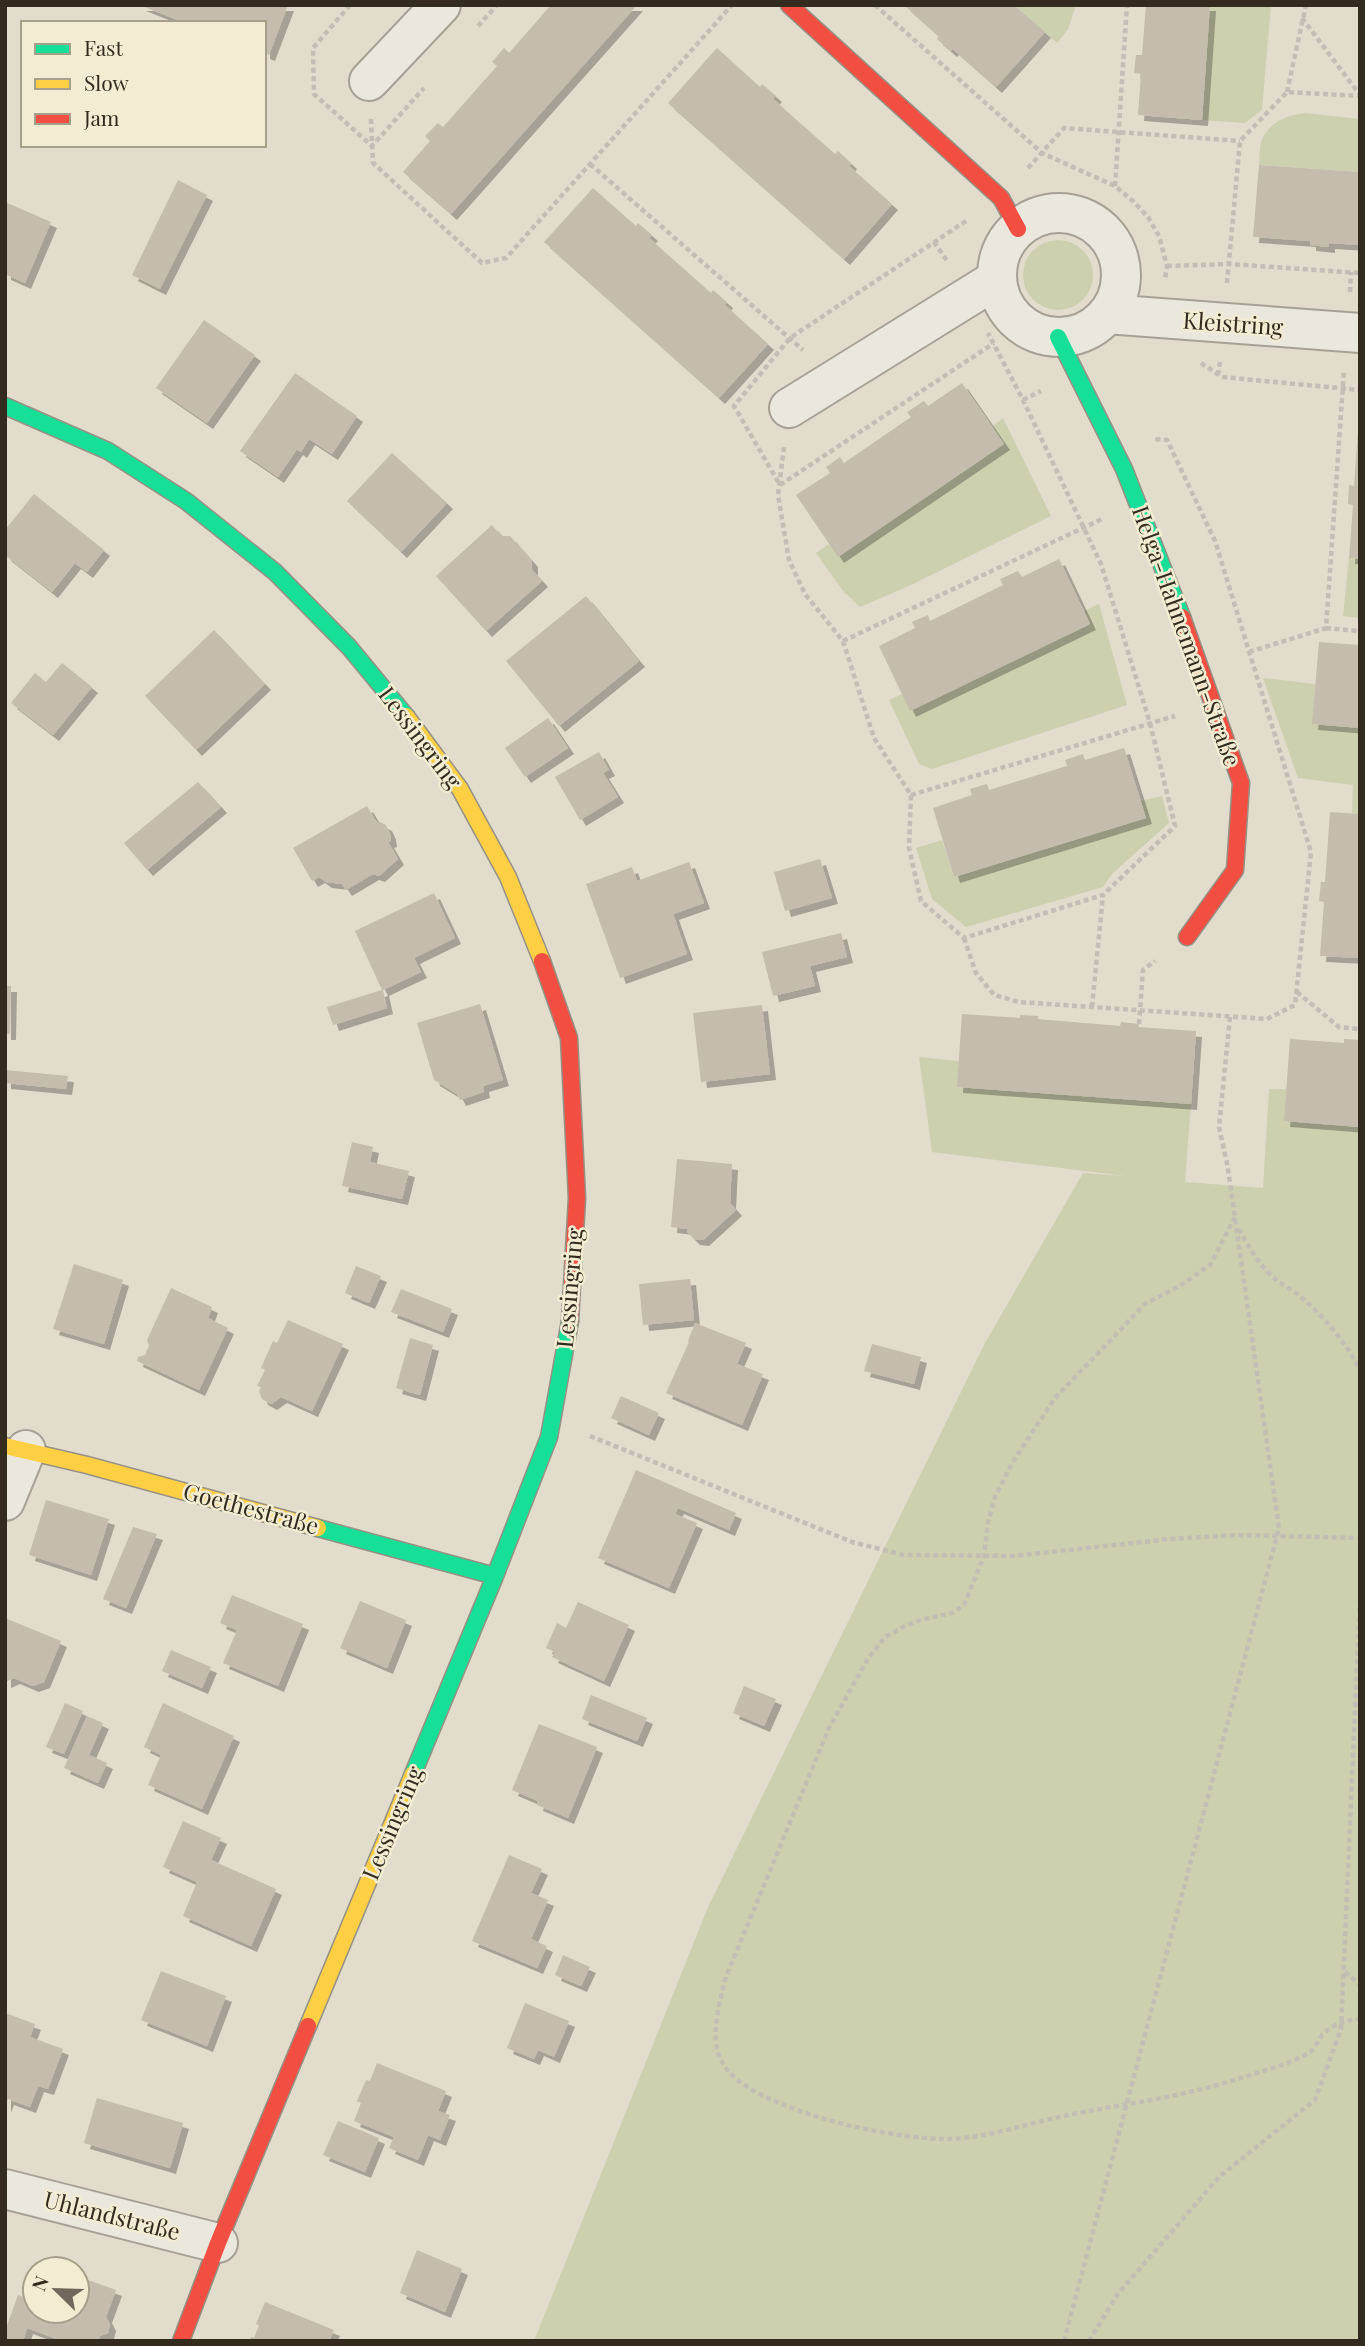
<svg xmlns="http://www.w3.org/2000/svg" width="1365" height="2346" font-family="'Playfair Display',serif">
  <style>
    .green { fill: #cdd0af }
    .building { fill: #c4bcad; filter: url(#shadow) }
    .lines { fill: none; stroke-linecap: round; stroke-linejoin: round }
    .street-casing { stroke: #a6a195; stroke-width: 42 }
    .fast-casing { stroke: #969185; stroke-width: 19 }
    .slow-casing { stroke: #969185; stroke-width: 19 }
    .jam-casing { stroke: #969185; stroke-width: 19 }
    .path { stroke: #c2beb4; stroke-width: 4.5; stroke-dasharray: 5 3.5; stroke-linecap: butt }
    .street { stroke: #eae7dd; stroke-width: 38 }
    .fast { stroke: #16e098; stroke-width: 16 }
    .slow { stroke: #ffcf43; stroke-width: 16 }
    .jam { stroke: #f24e42; stroke-width: 16 }
    .labels { text-anchor: middle; stroke-width: 5; stroke-linejoin: round; paint-order: stroke }
    .street-label { font-size: 23px; fill: #332b1e; stroke: #f2ecd2 }
  </style>
  <defs>
    <filter id="shadow"><feDropShadow dx="6" dy="6" stdDeviation="0" flood-color="#0004"/></filter>
  </defs>
  <rect width="100%" height="100%" fill="#e1dccb"/>
  <path class="green" d="M1014,5H1076L1068,29L1057,43Z
    M1210,5H1271L1262,110L1245,123L1202,120Z
    M1305,113L1360,119V172L1259,165C1260,157 1259,144 1263,137C1272,121 1288,115 1305,113Z
    M1023 275a35 35 0 1 1 70 0a35 35 0 1 1-70 0Z
    M1003,418L1051,516L911,585L860,607L843,591L816,553L829,544L838,556Z
    M1349,558L1360,559V618L1343,616Z
    M1099,604L1127,705L932,769L919,764L889,700L902,694L910,710L1090,624L1084,611Z
    M1263,678L1315,684L1313,724L1360,728V814L1352,813L1353,785L1298,778Z
    M1162,796L1169,823L1112,874L1103,887L966,927L932,899L916,848L942,840L954,877L1145,818L1141,801Z
    M919,1057L959,1061L958,1087L1191,1104L1185,1182L1263,1188L1269,1089H1286L1285,1121L1360,1127V2341H534L708,1907L985,1343L1083,1173L1126,1176L932,1152Z"/>
  <path class="building" d="M140,5H288L269,55L264,53V23H185Z
    M551,5H637L451,214L403,172L430,141L425,136L438,123L443,127L497,66L492,62L504,48L509,53Z
    M904,5H1014L1045,32L996,87L953,49L951,51L937,39L939,36Z
    M1146,5H1210L1202,120L1138,115L1141,74L1134,73L1136,55H1142Z
    M717,48L760,87L762,84L776,96L773,99L835,154L838,151L851,163L849,166L892,204L844,259L668,103Z
    M1259,165L1360,172V245L1329,243V247L1310,245V241L1253,237Z
    M178,180L207,195L160,289L132,275Z
    M593,188L636,226L638,223L652,235L649,238L711,293L713,290L727,302L725,305L768,344L719,398L544,242Z
    M5,202L51,222L25,283L5,274Z
    M204,320L255,355L207,423L156,388Z
    M295,373L357,416L332,454L309,439L301,452L297,449L278,477L240,451Z
    M962,383L1004,444L838,557L796,495L830,473L826,467L840,457L844,463L911,417L907,412L924,401L928,406Z
    M1358,431H1360V559L1349,558L1353,505L1348,504L1349,485L1354,486Z
    M392,453L447,503L401,552L347,501Z
    M34,494L104,550L87,572L75,563L52,592L5,555V530Z
    M492,525L501,536H510L532,561V570L542,581L486,631L436,576Z
    M1059,559L1090,624L910,711L879,646L915,628L912,622L928,615L930,621L1003,585L1000,579L1018,571L1022,577Z
    M586,596L639,661L559,726L506,661Z
    M214,630L265,684L196,750L145,696Z
    M1319,642L1360,645V728L1312,724Z
    M62,663L92,687L53,735L11,703L35,673L46,682Z
    M548,718L568,748L525,777L505,748Z
    M1124,748L1146,818L954,877L933,808L972,795L970,789L987,784L989,790L1067,766L1065,760L1083,754L1085,760Z
    M599,752L609,770L603,773L618,797L580,820L555,777Z
    M198,782L221,807L147,870L124,843Z
    M367,806L377,823L380,822L386,825L390,834L391,841L388,842L398,859L379,876L373,874L346,890L342,884L326,882L319,877L312,881L293,848Z
    M1330,812L1360,814V958L1320,956L1324,902L1319,901L1321,882H1325Z
    M820,859L832,898L785,911L774,872Z
    M689,862L704,903L673,914L687,954L620,978L586,884L632,867L637,881Z
    M434,893L455,938L414,958L421,972L383,990L387,1008L333,1025L327,1007L382,990L355,931Z
    M841,933L847,957L810,966L815,986L773,996L762,952Z
    M5,986H11L10,1034H5Z
    M480,1004L503,1080L483,1086L484,1092L460,1100L457,1094L434,1080L417,1023Z
    M762,1005L770,1074L701,1082L693,1013Z
    M962,1014L1020,1018V1015L1038,1016V1019L1120,1026L1121,1022L1139,1024L1138,1027L1196,1031L1191,1104L957,1087Z
    M1290,1039L1344,1043V1039L1360,1040V1127L1284,1121Z
    M5,1070L68,1076L66,1089L5,1083Z
    M352,1142L373,1147L370,1162L409,1171L402,1199L342,1186Z
    M677,1159L732,1164L730,1203L736,1210L703,1240L694,1239L687,1232V1229L671,1227Z
    M74,1264L123,1280L104,1344L53,1329Z
    M356,1266L381,1276L369,1303L345,1293Z
    M690,1279L694,1320L643,1325L639,1284Z
    M171,1288L212,1307L208,1318L228,1328L199,1390L137,1361L138,1357L145,1355L149,1346L147,1340Z
    M401,1289L452,1309L443,1332L391,1312Z
    M288,1320L343,1344L312,1411L281,1397L271,1404L262,1399L259,1391L261,1387L257,1386L265,1370L261,1368L273,1341L277,1343Z
    M695,1323L746,1343L737,1364L763,1374L742,1425L666,1393L689,1342L688,1341Z
    M410,1338L433,1345L420,1395L396,1388Z
    M872,1344L921,1357L914,1384L864,1371Z
    M621,1396L659,1413L649,1435L611,1418Z
    M636,1470L736,1513L729,1530L678,1508L675,1514L697,1523L669,1588L598,1558Z
    M46,1500L109,1519L91,1575L29,1555Z
    M133,1527L157,1534L126,1608L103,1599Z
    M232,1595L303,1624L278,1686L223,1663L237,1630L220,1623Z
    M360,1601L406,1620L387,1668L340,1648Z
    M578,1602L629,1625L604,1681L552,1657L555,1652L546,1648L557,1623L566,1628Z
    M5,1618L61,1641L44,1682L33,1686L14,1678L5,1682Z
    M171,1650L211,1667L202,1688L162,1671Z
    M744,1686L776,1699L764,1726L733,1713Z
    M591,1695L647,1718L637,1741L582,1719Z
    M65,1703L83,1711L64,1754L46,1747Z
    M163,1703L234,1736L202,1809L148,1785L161,1755L144,1747Z
    M87,1716L103,1723L89,1755L107,1763L98,1783L64,1768Z
    M539,1724L597,1747L568,1818L537,1805L538,1801L512,1790Z
    M183,1821L221,1838L211,1860L276,1889L251,1946L183,1916L197,1882L163,1867Z
    M509,1855L542,1869L531,1893L548,1900L531,1939L547,1946L537,1968L472,1941Z
    M563,1955L590,1967L581,1986L555,1975Z
    M161,1971L226,1996L207,2046L141,2020Z
    M525,2003L569,2021L554,2057L538,2050L534,2059L507,2048Z
    M5,2013L35,2024L30,2037L63,2049L48,2089L38,2086L30,2107L8,2099L5,2107Z
    M377,2063L446,2091L438,2111L450,2115L440,2140L428,2135L418,2160L389,2148L394,2137L354,2121L361,2103L357,2101L366,2080L370,2081Z
    M97,2098L183,2123L170,2168L84,2143Z
    M338,2121L379,2138L365,2172L323,2155Z
    M417,2250L462,2269L445,2312L400,2293Z
    M77,2276L116,2290L106,2317L110,2325L108,2333L100,2336L98,2341H62L27,2328L23,2341L5,2340V2331L18,2295L35,2301V2311H77Z
    M265,2302L334,2330L329,2341H249L251,2337L254,2338L259,2325L256,2324Z"/>
  <g class="lines">
    <defs>
      <path id="street" d="M369,81L441,5
        M997 275a62 62 0 1 1 124 0a62 62 0 1 1-124 0Z
        M1107,314L1360,333
        M789,408L997,279
        M5,1501L26,1450
        M5,2189L218,2243"/>
      <path id="fast" d="M1058,337L1124,469L1182,617
        M5,406L108,451L186,501L275,572L349,647L406,716
        M318,1528L495,1576
        M413,1774L495,1576L549,1437L570,1321"/>
      <path id="slow" d="M406,716L460,789L508,877L542,961
        M5,1446L87,1465L318,1528
        M308,2026L413,1774"/>
      <path id="jam" d="M789,5L1001,198L1018,229
        M1182,617L1241,783L1235,870L1187,937
        M542,961L569,1038L577,1198L570,1321
        M181,2341L218,2243L308,2026"/>
    </defs>
    <use href="#street" class="street-casing"/>
    <use href="#fast" class="fast-casing"/>
    <use href="#slow" class="slow-casing"/>
    <use href="#jam" class="jam-casing"/>
    <path class="path" d="M350,5L313,48L314,94L372,146L424,88
      M875,5L1042,153L1115,186L1133,201L1148,217L1159,236L1167,266L1165,279
      M1302,18L1360,95
      M478,26L497,5
      M1287,92L1306,5
      M371,119L373,163L482,263L506,258L732,5
      M590,164L803,350
      M1028,168L1064,128L1240,141
      M1115,186L1127,5
      M966,221L790,338L734,406L780,485L994,343
      M934,242L948,262
      M1167,266L1229,264L1360,273
      M1227,283L1240,141L1287,92L1360,96
      M1350,292L1351,272
      M1201,363L1222,377L1360,390
      M1218,375L1220,362
      M1023,400L1041,391
      M784,447L778,495L789,560L805,594L843,641L874,738L911,795L909,848L921,901L964,938L1103,895L1175,826L1150,723L1101,564L1023,400L988,333
      M1326,628L1360,631
      M843,641L1102,519
      M1249,652L1326,628L1344,371
      M911,795L1175,716
      M964,938L976,973L994,995L1019,1002L1267,1019L1295,1005L1311,852L1215,541L1167,440L1153,439
      M1297,992L1339,1027L1360,1029
      M1092,1007L1103,895
      M1230,1017L1219,1127L1227,1163L1235,1217
      M1139,1024L1143,970L1155,961
      M1235,1217L1210,1265L1181,1285L1145,1304L1055,1398L1012,1463L995,1497L988,1522L984,1556L964,1605L952,1613L920,1620L903,1627L885,1637L867,1660L829,1728L726,1977C706,2050 710,2075 784,2105C828,2123 896,2138 944,2139C985,2139 1024,2124 1064,2116C1105,2107 1148,2102 1189,2092C1218,2086 1247,2076 1276,2067C1287,2063 1299,2059 1310,2052C1315,2048 1318,2041 1322,2035C1334,2024 1344,2020 1360,2019
      M1239,1229C1248,1246 1259,1265 1274,1278C1282,1285 1293,1290 1301,1297C1324,1317 1346,1342 1360,1370
      M590,1436L852,1542L904,1555L1013,1556L1170,1539L1238,1535L1360,1538
      M1345,1972L1360,1985
      M1064,2341L1279,1528L1235,1218
      M1089,2341L1117,2295L1219,2177L1315,2100L1341,2029L1360,1597"/>
    <use href="#street" class="street"/>
    <use href="#fast" class="fast"/>
    <use href="#slow" class="slow"/>
    <use href="#jam" class="jam"/>
  </g>
  <g class="labels">
    <g class="street-label">
      <text transform="translate(1233 324) rotate(4)" y="8">Kleistring</text>
      <text transform="translate(1186 636) rotate(70)" y="8">Helga-Hahnemann-Straße</text>
      <text transform="translate(420 738) rotate(53)" y="8">Lessingring</text>
      <text transform="translate(570 1288) rotate(-85)" y="8">Lessingring</text>
      <text transform="translate(251 1509) rotate(15)" y="8">Goethestraße</text>
      <text transform="translate(393 1823) rotate(-67)" y="8">Lessingring</text>
      <text transform="translate(112 2216) rotate(14)" y="8">Uhlandstraße</text>
    </g>
  </g>
  <rect width="1365" height="2346" fill="none" stroke="#332b1e" stroke-width="14"/>
  <rect x="21" y="21" width="245" height="126" fill="#f2ecd2" stroke="#a69f8a" stroke-width="2"/>
  <rect x="35" y="44" width="35" height="10" fill="#16e098" stroke="#a69f8a" stroke-width="2"/>
  <text x="84" y="56" font-size="21" fill="#332b1e">Fast</text>
  <rect x="35" y="79" width="35" height="10" fill="#ffcf43" stroke="#a69f8a" stroke-width="2"/>
  <text x="84" y="91" font-size="21" fill="#332b1e">Slow</text>
  <rect x="35" y="114" width="35" height="10" fill="#f24e42" stroke="#a69f8a" stroke-width="2"/>
  <text x="84" y="126" font-size="21" fill="#332b1e">Jam</text>
  <g transform="translate(56 2290) rotate(293)"><circle r="33" fill="#f2ecd2" stroke="#a69f8a" stroke-width="2"/>
  <path d="M0-5L12 26L0 18L-12 26Z" fill="#70695b"/>
  <text y="-10" font-size="19" font-weight="bold" text-anchor="middle" fill="#332b1e">N</text>
  </g>
</svg>
